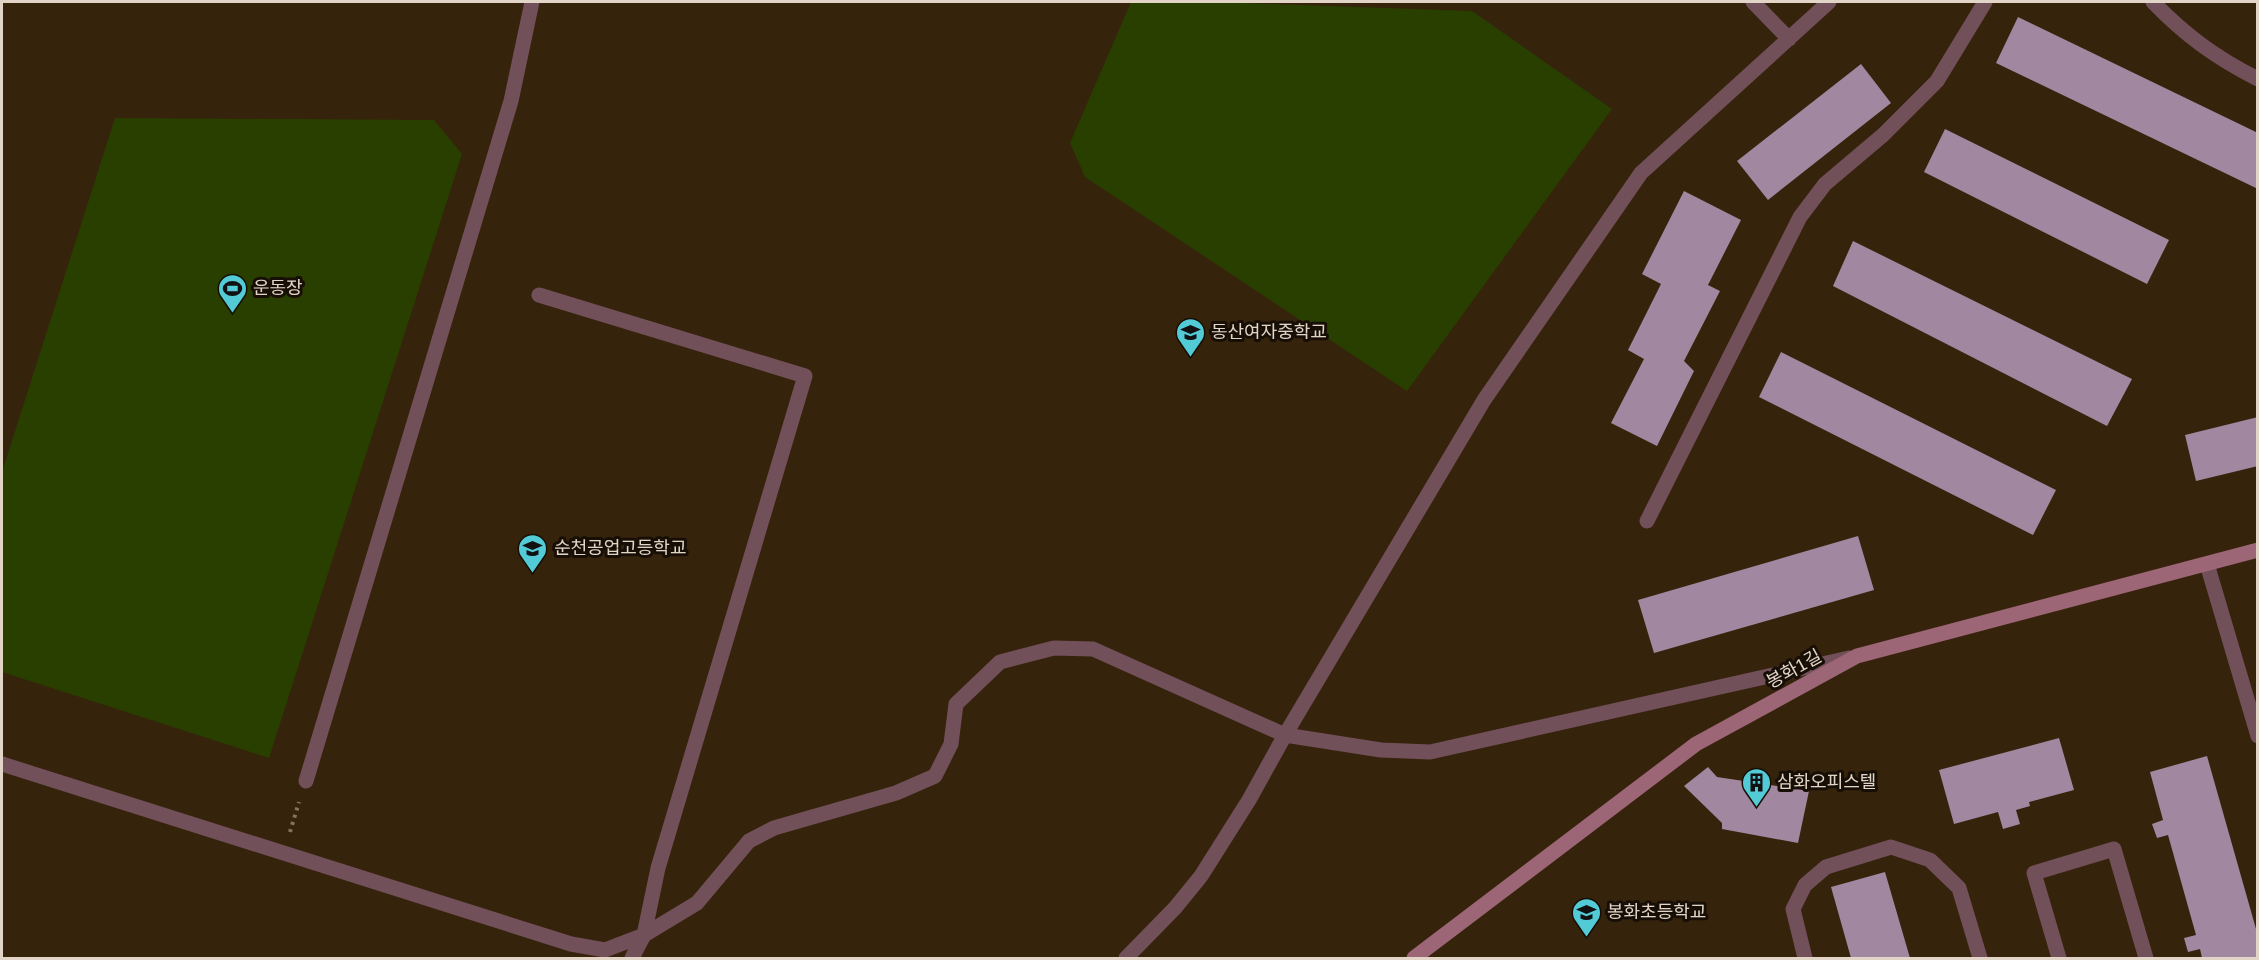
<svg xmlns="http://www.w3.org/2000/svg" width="2259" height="960" font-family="Helvetica,'Noto Sans KR',sans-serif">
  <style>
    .green { fill: #293f00 }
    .building { fill: #a187a0 }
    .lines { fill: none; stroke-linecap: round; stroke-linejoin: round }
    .path { stroke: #837361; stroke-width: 4; stroke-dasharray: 3 4.5; stroke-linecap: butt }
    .lane { stroke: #72505a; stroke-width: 15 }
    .street { stroke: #72505a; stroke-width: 15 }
    .secondary { stroke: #9c6676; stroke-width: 15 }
    .labels { text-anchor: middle; stroke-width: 6; stroke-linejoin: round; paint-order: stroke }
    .poi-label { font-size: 18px; fill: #e2d5c8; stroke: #170e05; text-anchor: start }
    .street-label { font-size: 18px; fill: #e2d5c8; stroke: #170e05 }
  </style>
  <rect width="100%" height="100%" fill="#36230c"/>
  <path class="green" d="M1131,2H1212L1472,11L1612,109L1407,391L1085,177L1070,143Z
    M115,118L434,120L462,154L269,758L2,672V472Z"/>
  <path class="building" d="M2018,17L2258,133V189L1996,63Z
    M1861,64L1891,103L1768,200L1737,161Z
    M1945,129L2169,240L2147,284L1924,172Z
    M1684,191L1741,220L1708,285L1720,291L1684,361L1694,371L1657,446L1611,423L1644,359L1628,350L1661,284L1642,274Z
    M1853,241L2132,379L2107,426L1833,286Z
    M1781,352L2056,490L2033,535L1759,397Z
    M2258,417V466L2196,481L2185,435Z
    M1858,536L1874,590L1654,653L1638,600Z
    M2059,738L2074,790L2029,802L2030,806L2016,810L2020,824L2003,829L1998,812L1954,824L1939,770Z
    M2207,756L2258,936V958H2202L2200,949L2188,952L2184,938L2196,935L2168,835L2157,838L2152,824L2163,820L2150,772Z
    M1708,767L1717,777L1809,791L1798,843L1722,829V823L1684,786Z
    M1885,872L1910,958H1851L1831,887Z"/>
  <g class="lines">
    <path class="path" d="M290,832L299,802"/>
    <path class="lane" d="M2153,2C2185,35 2216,58 2258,79
      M539,295L805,376L658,868L644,935L632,958
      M1647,521L1800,217L1825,184L1883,135L1937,81L1985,2
      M2207,564L2258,736
      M2,764L571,944L605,950L644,935L697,903L749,841L774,828L896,793L935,776L951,744L956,704L1000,662L1054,648L1093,649L1285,735
      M306,781L511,101L532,2
      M1805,958L1793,909L1805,885L1826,867L1891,847L1930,860L1959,888L1980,958
      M2059,958L2034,873L2114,849L2146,958"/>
    <path class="street" d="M1753,2L1789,39
      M1285,735L1381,750L1430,752L1849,658
      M1126,958L1175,908L1201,876L1249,800L1285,735L1484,400L1641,173L1829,2"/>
    <path class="secondary" d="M1414,958L1696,744L1857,656L2258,550"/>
  </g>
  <defs>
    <symbol id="stadium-pin" viewBox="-11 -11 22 30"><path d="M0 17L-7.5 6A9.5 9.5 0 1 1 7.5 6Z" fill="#52cbd7" stroke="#170e05"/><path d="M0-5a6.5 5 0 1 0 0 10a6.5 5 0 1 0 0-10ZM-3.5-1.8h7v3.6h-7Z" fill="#111"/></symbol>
    <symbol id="school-pin" viewBox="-11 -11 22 30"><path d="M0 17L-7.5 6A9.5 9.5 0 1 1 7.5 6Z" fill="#52cbd7" stroke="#170e05"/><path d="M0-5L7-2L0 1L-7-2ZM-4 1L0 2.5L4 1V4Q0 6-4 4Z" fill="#111"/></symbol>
    <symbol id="building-pin" viewBox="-11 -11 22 30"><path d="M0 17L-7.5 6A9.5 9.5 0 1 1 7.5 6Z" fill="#52cbd7" stroke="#170e05"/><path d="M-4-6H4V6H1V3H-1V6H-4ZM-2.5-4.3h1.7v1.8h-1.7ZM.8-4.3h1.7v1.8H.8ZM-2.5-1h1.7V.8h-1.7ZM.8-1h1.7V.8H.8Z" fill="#111"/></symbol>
  </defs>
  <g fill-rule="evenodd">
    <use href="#stadium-pin" x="216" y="272" width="33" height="45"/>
    <use href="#school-pin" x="1174" y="316" width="33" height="45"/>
    <use href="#school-pin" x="516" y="532" width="33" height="45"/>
    <use href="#building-pin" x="1740" y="766" width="33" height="45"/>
    <use href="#school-pin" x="1570" y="896" width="33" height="45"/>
  </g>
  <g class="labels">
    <g class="poi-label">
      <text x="253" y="294">운동장</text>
      <text x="1211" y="338">동산여자중학교</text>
      <text x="554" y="554">순천공업고등학교</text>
      <text x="1777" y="788">삼화오피스텔</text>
      <text x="1607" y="918">봉화초등학교</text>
    </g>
    <g class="street-label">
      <text transform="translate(1794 669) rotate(-29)" y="6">봉화1길</text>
    </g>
  </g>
  <rect width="2259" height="960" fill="none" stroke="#e2d5c8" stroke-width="6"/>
</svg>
